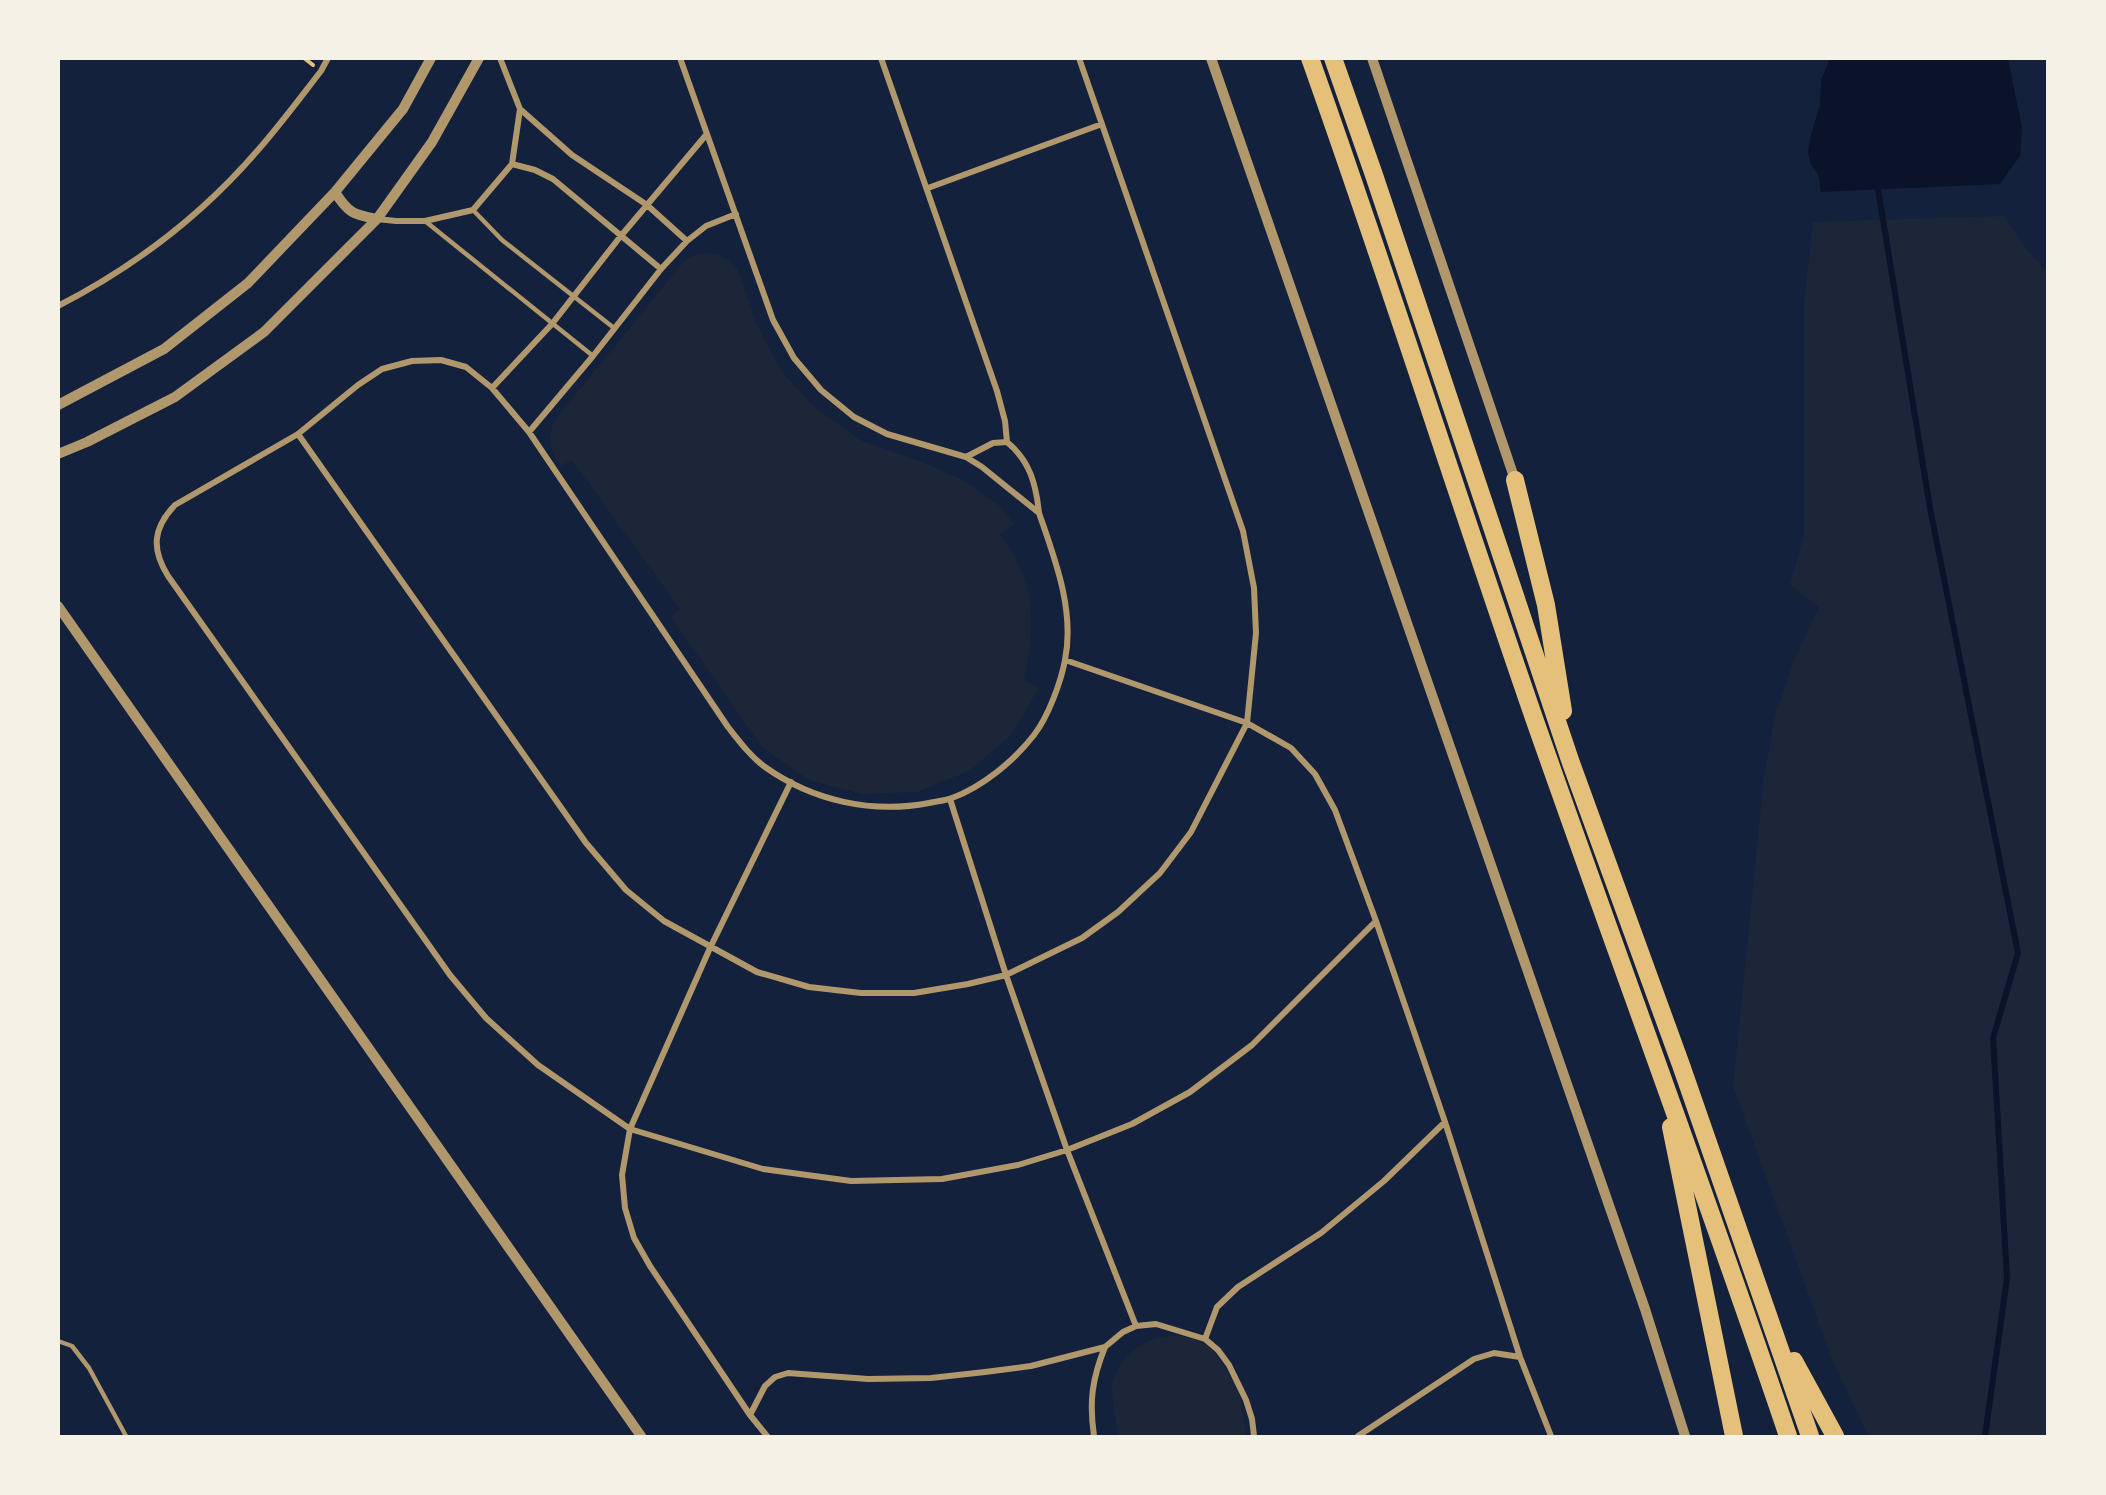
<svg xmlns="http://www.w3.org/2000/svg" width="2106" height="1495" font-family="Jost,sans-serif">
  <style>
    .green { fill: #1d2539 }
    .water { fill: #0b132b }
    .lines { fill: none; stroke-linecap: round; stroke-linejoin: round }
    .stream { stroke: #0b132b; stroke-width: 6 }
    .path { stroke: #e5c07b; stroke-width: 4 }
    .service { stroke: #b1986c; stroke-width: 4.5 }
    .minor { stroke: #b1986c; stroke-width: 6 }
    .tertiary { stroke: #b1986c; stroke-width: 10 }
    .motorway { stroke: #e5c07b; stroke-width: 18 }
  </style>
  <rect width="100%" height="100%" fill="#14213d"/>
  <path class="green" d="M2003,216L2029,252L2048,273L2047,1436H1868L1832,1359L1733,1086L1764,775L1775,716L1794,660L1819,607L1790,585L1804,535V303L1813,222Z
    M708,253L720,255L730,261L738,270L756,323L781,371L815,408L862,441L922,462L963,480L1000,506L1014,524L1000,534C1005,543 1013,552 1017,561C1037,603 1033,636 1024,680L1039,688L1011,735L969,771L917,792L862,794L809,780L763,748L671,617L680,609L572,460L561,466C549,451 548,439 554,421L686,259L697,254Z
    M1180,1336L1198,1340L1214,1351L1239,1390L1246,1436H1120L1118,1433C1116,1420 1112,1404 1112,1390C1113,1365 1137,1342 1161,1337C1167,1336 1174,1336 1180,1336Z"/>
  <path class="water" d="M1830,59H2008L2022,127L2020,156L2000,184L1821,192L1818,174L1811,165L1808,153L1810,138L1820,104L1821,80Z"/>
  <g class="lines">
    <path class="stream" d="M1880,183L1878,189L1930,508L2018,953L1993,1038L2007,1278L1985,1436"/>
    <path class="path" d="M304,58L313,65"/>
    <path class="service" d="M473,210L502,240L614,328
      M425,221L593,356
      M58,1341L72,1346L89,1368L126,1436"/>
    <path class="minor" d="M680,58L773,320L794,358L821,390L854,417L887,434L966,457
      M881,58L997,391L1005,421L1007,442
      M520,109L572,155L647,205L687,241
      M512,164L535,170L553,179L661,269
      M928,188L1102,124
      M377,219L396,221H425L473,210L512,164L520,109L500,58
      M58,306C134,267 203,214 258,150C280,125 300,98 321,71L328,58
      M492,388L552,324L620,237L706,135
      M529,432L593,356L661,269L687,241L706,226L736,214
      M298,434L586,843L626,890L664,921L757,972L809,987L861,993H914L968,984L1006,975L1082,938L1118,912L1160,873L1191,832L1247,723L1256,633L1254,588L1243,531L1079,58
      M1007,442C1030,461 1036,484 1039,513L982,467L966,457L993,443Z
      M1039,513C1055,559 1075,611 1065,660C1061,682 1048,717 1034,735C1014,761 982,787 952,798C945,801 937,801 929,803C872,814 813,801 765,767C751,757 739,741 728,727L529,432L492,388L466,367L441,360L412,361L382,369L358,385L298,434L175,505C153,528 151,549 168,576L450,975L486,1018L538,1065L630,1129L763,1169L851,1181L942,1179L1018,1165L1067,1150L1132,1124L1190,1092L1252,1045L1376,921
      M1065,660L1247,723L1291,748L1315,774L1335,810L1376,921L1445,1122L1520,1357L1551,1436
      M950,799L1006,975L1067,1150L1136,1326
      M1205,1339L1217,1307L1238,1287L1321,1233L1384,1181L1445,1122
      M750,1415L765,1386L775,1377L788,1373L868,1379L931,1378L985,1372L1031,1366L1105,1347L1123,1332L1136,1326L1156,1324L1205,1339L1218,1350L1229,1365L1246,1400L1252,1419L1254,1436
      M767,1436L750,1415L650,1266L634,1238L625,1208L622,1175L630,1129L710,948L791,782
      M1094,1436C1089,1402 1092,1379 1105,1347
      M1358,1436L1474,1359L1494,1353L1520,1357"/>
    <path class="tertiary" d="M1211,58L1645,1309L1685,1436
      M1372,58L1515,480
      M335,192C348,213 354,215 377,219
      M58,405L164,349L248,283L335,192L403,109L431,58
      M58,454L87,442L175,397L264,332L377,219L432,142L479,58
      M58,606L641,1436"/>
    <path class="motorway" d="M1310,58C1388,277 1458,499 1534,718C1618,958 1707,1196 1788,1436
      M1333,58L1374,175L1571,763L1681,1065L1810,1436
      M1515,480L1546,605L1563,711
      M1671,1127L1734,1436
      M1794,1361L1835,1436"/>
  </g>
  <rect width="2106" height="1495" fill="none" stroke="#f6f1e7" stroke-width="120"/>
</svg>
